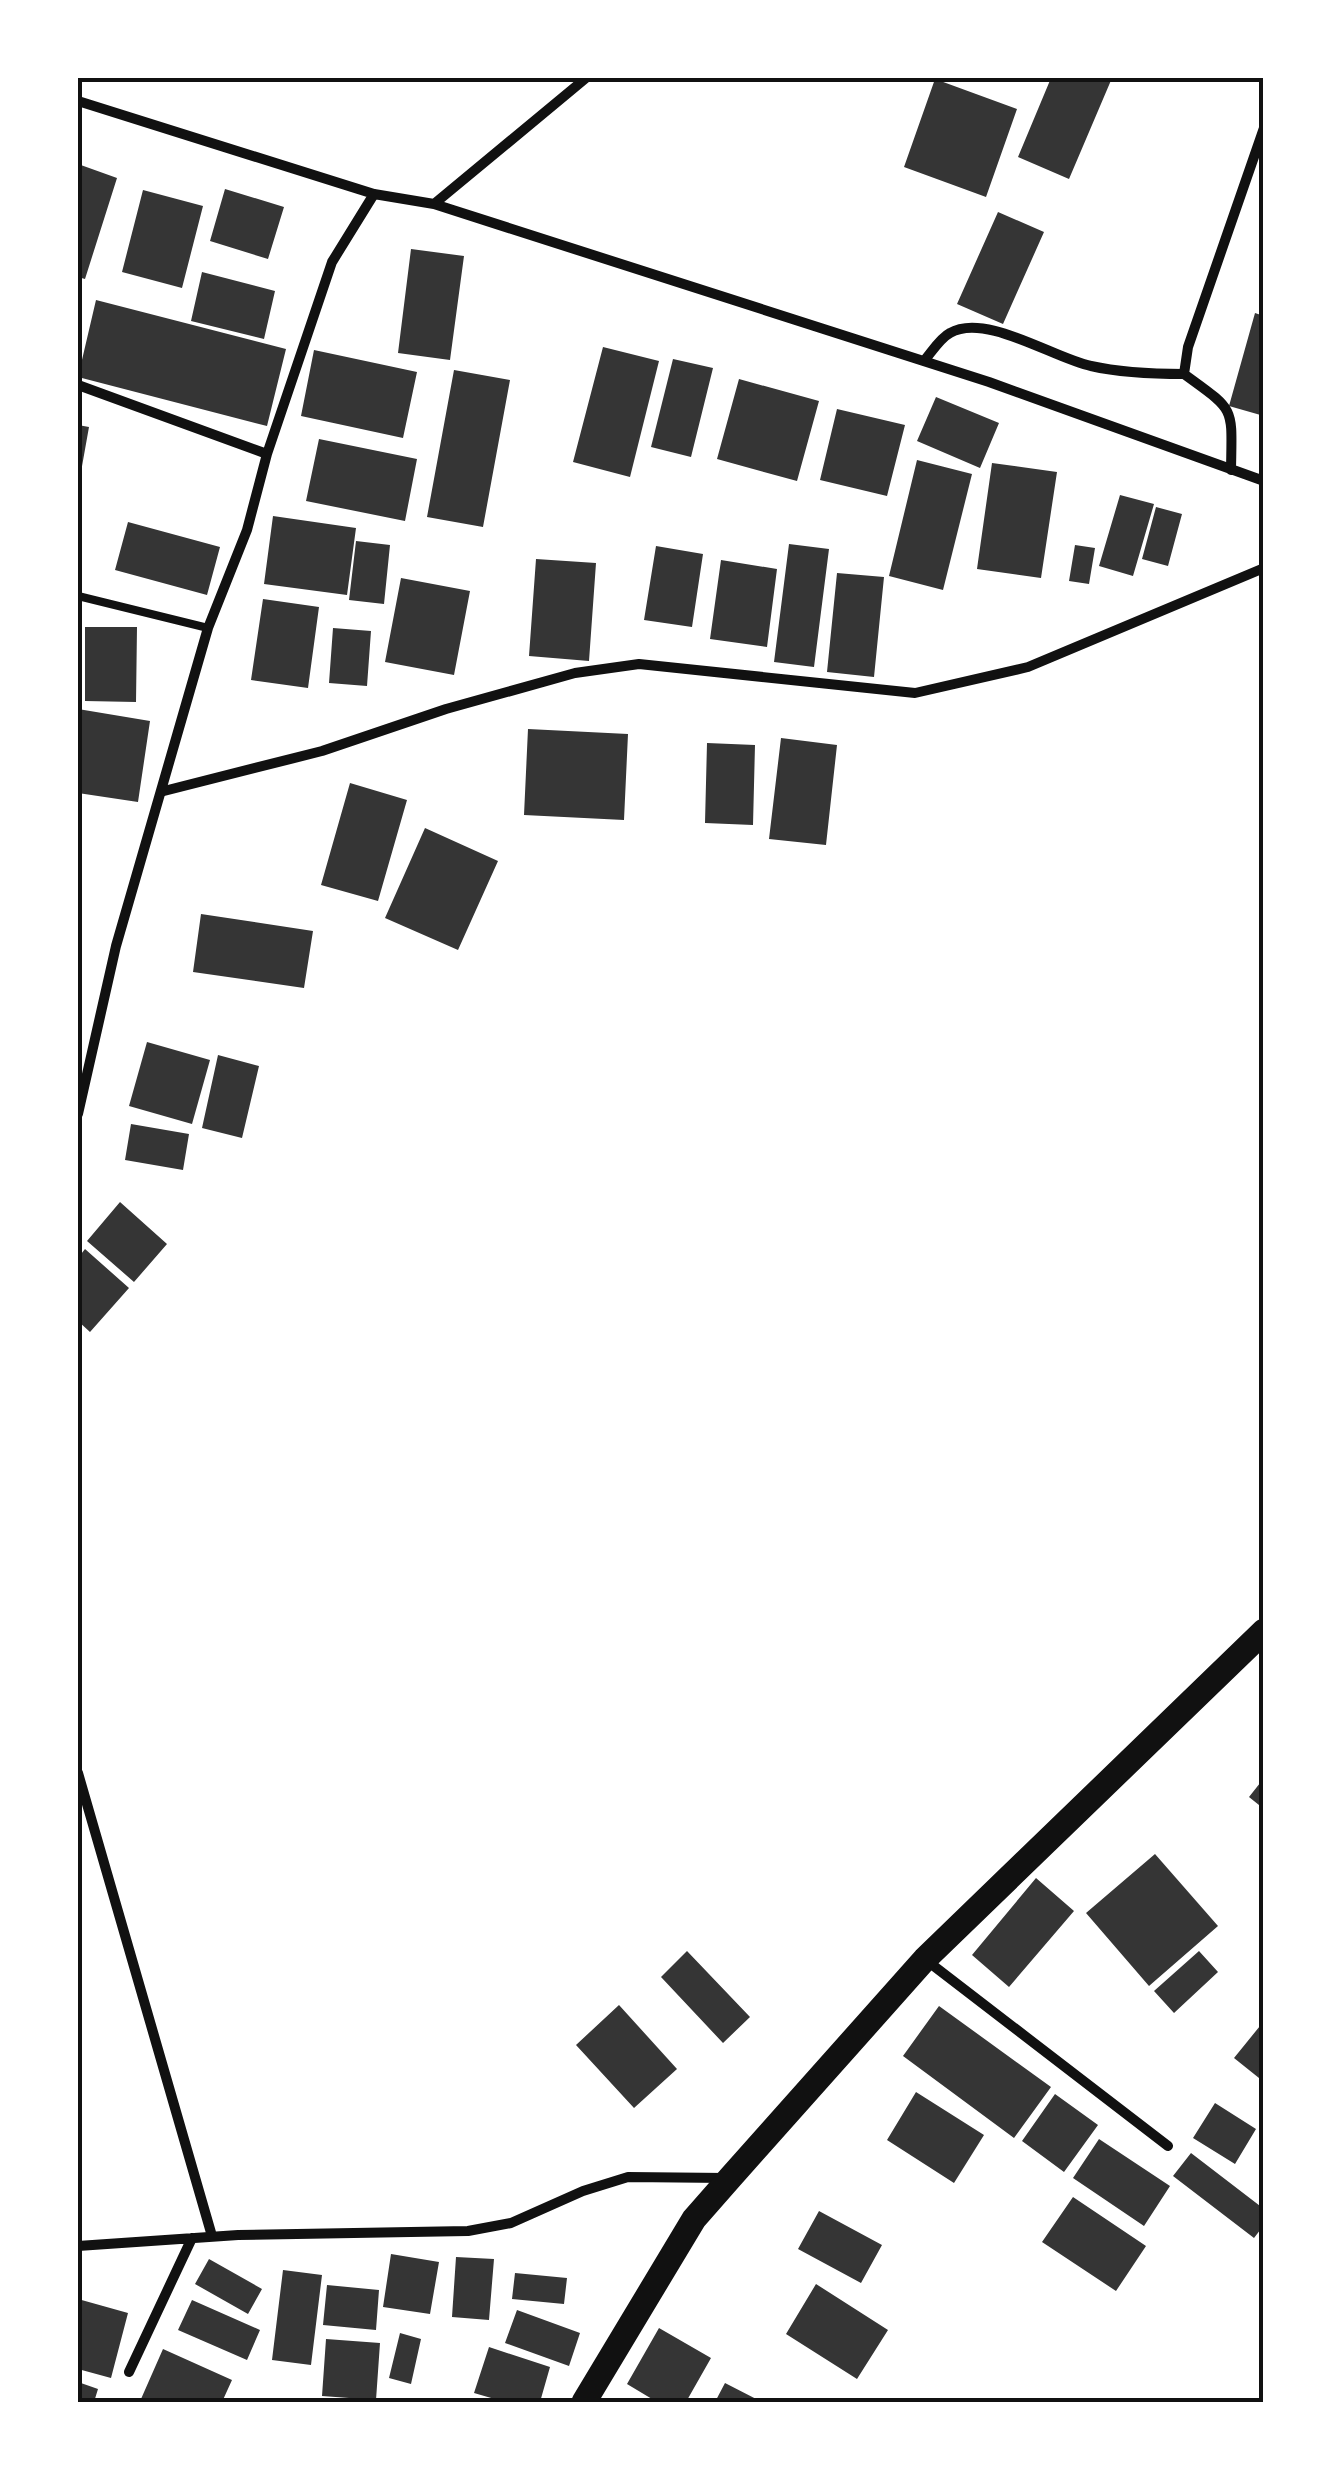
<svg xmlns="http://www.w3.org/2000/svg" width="1341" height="2480" font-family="Karla,sans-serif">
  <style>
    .building { fill: #353535 }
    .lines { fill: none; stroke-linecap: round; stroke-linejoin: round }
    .service { stroke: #111; stroke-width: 8 }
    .minor { stroke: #111; stroke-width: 10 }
    .primary { stroke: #111; stroke-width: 25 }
    .neatline { fill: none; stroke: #111; stroke-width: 4 }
  </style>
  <rect width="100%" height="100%" fill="#fff"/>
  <path class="building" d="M1051,78H1112L1069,179L1018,157Z
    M935,79L1017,109L986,197L904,167Z
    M78,164L117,178L85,279L78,277Z
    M225,189L284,207L268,259L210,241Z
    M143,190L203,206L182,288L122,272Z
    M998,212L1044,232L1003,324L957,304Z
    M411,249L464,256L450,360L398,353Z
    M202,272L275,291L264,339L191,321Z
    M96,300L286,349L267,426L78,377Z
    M1255,313L1264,316V416L1229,406Z
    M603,347L659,361L630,477L573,462Z
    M314,350L417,372L403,438L301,416Z
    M673,359L713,368L691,457L651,447Z
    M454,370L510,380L483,527L427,517Z
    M739,379L819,401L797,481L717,459Z
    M936,397L999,423L980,468L917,441Z
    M837,409L905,425L887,496L820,480Z
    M78,425L89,427L79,483H78Z
    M319,439L417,459L405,521L306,501Z
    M917,460L972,474L943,590L889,576Z
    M992,463L1057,472L1041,578L977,569Z
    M1120,495L1154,504L1133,576L1099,566Z
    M1156,507L1182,514L1168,566L1142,559Z
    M273,516L356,528L347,595L264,584Z
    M128,522L220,547L207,595L115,570Z
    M356,541L390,545L384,604L349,600Z
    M789,544L829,549L814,667L774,662Z
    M1075,545L1095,548L1089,584L1069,581Z
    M656,546L703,554L692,627L644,620Z
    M536,559L596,563L589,661L529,656Z
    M721,560L777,569L767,647L710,639Z
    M837,573L884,577L874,677L827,672Z
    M401,578L470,591L454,675L385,662Z
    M263,599L319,607L308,688L251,680Z
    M85,627H137L136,702L85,701Z
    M333,628L371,631L367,686L329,683Z
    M78,709L150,721L138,802L78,793Z
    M528,729L628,734L624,820L524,815Z
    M781,738L837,745L826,845L769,839Z
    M707,743L755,745L753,825L705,823Z
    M350,783L407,800L378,901L321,885Z
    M425,828L498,861L458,950L385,918Z
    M201,914L313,931L304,988L193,972Z
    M147,1042L210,1060L192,1124L129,1106Z
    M218,1055L259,1066L242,1138L202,1128Z
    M131,1124L189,1134L183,1170L125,1160Z
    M120,1202L167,1244L134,1282L87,1241Z
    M85,1249L129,1288L90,1332L78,1321V1258Z
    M1264,1778V1809L1249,1797Z
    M1155,1854L1218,1926L1149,1986L1086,1913Z
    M1036,1878L1074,1911L1009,1987L972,1955Z
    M687,1951L750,2017L723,2043L661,1977Z
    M1199,1951L1218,1972L1174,2013L1154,1991Z
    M619,2005L677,2069L634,2108L576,2045Z
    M939,2006L1051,2087L1014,2138L903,2056Z
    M1264,2021V2082L1234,2058Z
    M916,2092L984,2135L954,2183L887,2140Z
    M1055,2094L1098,2125L1064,2172L1022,2141Z
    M1215,2103L1256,2129L1235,2164L1193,2138Z
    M1099,2139L1170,2186L1144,2226L1073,2178Z
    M1191,2153L1264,2209V2225L1254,2238L1173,2176Z
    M1073,2197L1146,2246L1116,2291L1042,2242Z
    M819,2211L882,2245L861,2283L798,2249Z
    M391,2254L439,2262L430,2314L383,2307Z
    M456,2257L494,2259L489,2320L452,2317Z
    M209,2259L262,2289L248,2314L195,2284Z
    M283,2270L322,2275L311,2365L272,2360Z
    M515,2273L567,2278L564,2304L512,2299Z
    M816,2284L888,2330L857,2379L786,2334Z
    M327,2285L379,2290L376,2330L323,2325Z
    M78,2299L128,2313L111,2378L78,2369Z
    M192,2300L260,2330L247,2360L178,2330Z
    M517,2310L580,2333L569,2366L505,2343Z
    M659,2328L711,2358L686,2402H657L627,2384Z
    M400,2333L421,2339L411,2384L389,2378Z
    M326,2339L380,2343L376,2400L322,2396Z
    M489,2347L550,2367L540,2402H505L474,2393Z
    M163,2349L232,2380L222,2402L141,2399Z
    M78,2382L98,2389L94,2402H78Z
    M725,2383L762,2402H715Z"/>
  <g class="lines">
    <path class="service" d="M78,596L208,628"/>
    <path class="minor" d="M78,101L374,194L434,204L989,382L1264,481
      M434,204L586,78
      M924,361C931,353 940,338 950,333C985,312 1055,359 1091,366C1122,373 1152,374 1184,374
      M78,385L267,454
      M1231,470C1232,405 1236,412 1184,374L1188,347L1264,128
      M164,791L322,751L446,709L575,673L639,664L915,693L1028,667L1264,568
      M78,1114L116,946L208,628L247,530L267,454L332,262L374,194
      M78,1773L212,2236
      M926,1960L1168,2146
      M78,2246L238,2235L468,2231L511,2223L583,2191L628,2177L726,2178
      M129,2372L192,2238"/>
    <path class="primary" d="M584,2402L694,2219L730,2178L925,1959L1264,1631"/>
  </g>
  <rect width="1341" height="2480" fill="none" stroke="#ffffff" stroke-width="160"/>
  <rect x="80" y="80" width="1181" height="2320" class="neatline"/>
</svg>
